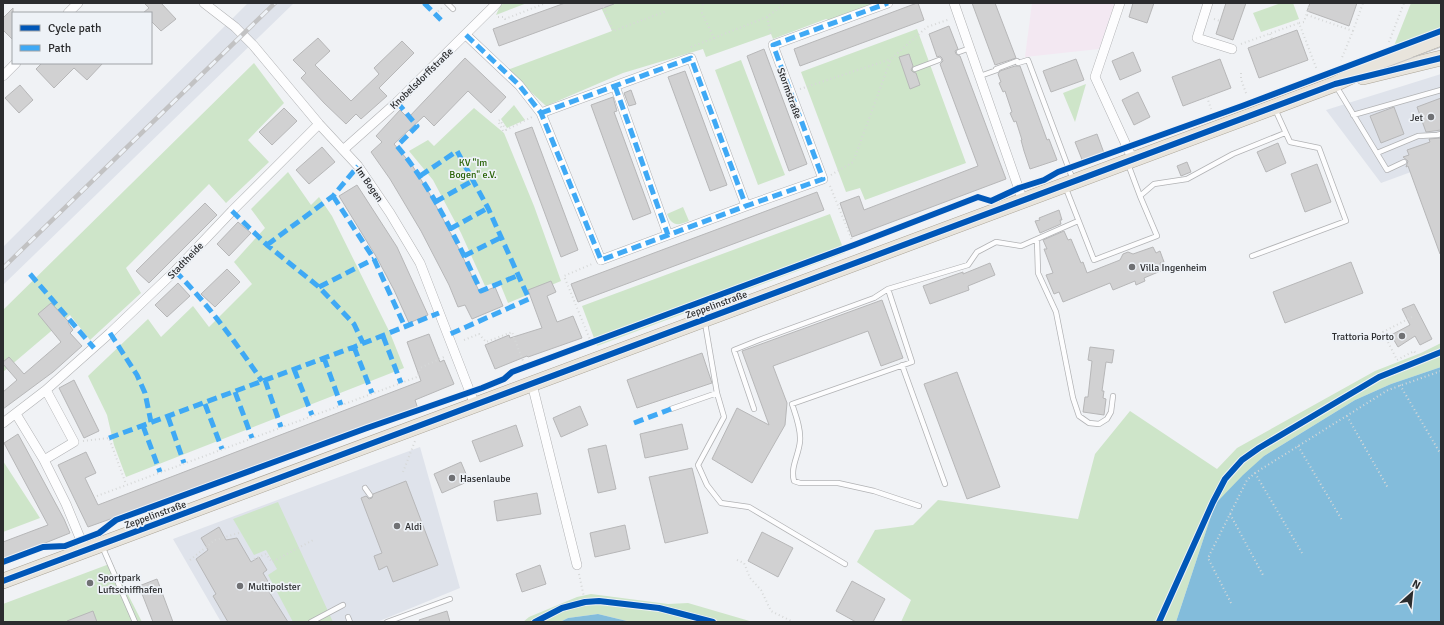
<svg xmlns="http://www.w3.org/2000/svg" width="1444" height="625" font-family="Signika,sans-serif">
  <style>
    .built { fill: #dfe3eb }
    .education { fill: #f3e8f2 }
    .green { fill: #cee5c9 }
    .water { fill: #83bcdb }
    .building { fill: #d1d1d2; stroke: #b7b7b8 }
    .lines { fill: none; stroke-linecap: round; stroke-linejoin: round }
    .service-casing { stroke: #b1b2b4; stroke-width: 6 }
    .minor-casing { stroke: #b1b2b4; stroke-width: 10 }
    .primary-casing { stroke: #aba598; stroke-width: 16 }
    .path { stroke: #d6d8d8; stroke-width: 2; stroke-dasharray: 1 3; stroke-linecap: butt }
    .service { stroke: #fdfdfe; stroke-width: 4.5 }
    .minor { stroke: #fdfdfe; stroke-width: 9 }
    .primary { stroke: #e8e4dc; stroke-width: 15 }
    .tram { stroke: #c2c2c3; stroke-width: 1 }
    .rail-casing { stroke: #c2c2c3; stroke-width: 4.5 }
    .rail { stroke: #eef2f7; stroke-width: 3; stroke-dasharray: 9; stroke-linecap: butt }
    .quiet { stroke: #3fa9f5; stroke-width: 5; stroke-dasharray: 10 5; stroke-linecap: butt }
    .cycleway-casing { stroke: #eef2f7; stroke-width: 8 }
    .cycleway { stroke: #0057b8; stroke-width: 6 }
    .poi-dot { fill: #707174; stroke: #eef2f7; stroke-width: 1.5 }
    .labels { text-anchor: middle; stroke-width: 3.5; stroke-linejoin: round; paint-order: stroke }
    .street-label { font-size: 10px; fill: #2b2c2e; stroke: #eef2f7 }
    .poi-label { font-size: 10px; fill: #2b2c2e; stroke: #eef2f7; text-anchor: start }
    .park-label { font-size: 10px; fill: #286205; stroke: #eef2f7 }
  </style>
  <rect width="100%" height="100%" fill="#f0f2f5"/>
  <path class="built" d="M248,3H294L3,285V247Z
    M1441,74V161L1381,183L1326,110Z
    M420,447L460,588L377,622H221L173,539Z"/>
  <path class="education" d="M1032,3H1115L1099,49L1025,57Z"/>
  <path class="green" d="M504,3H527L496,15L500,6Z
    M599,3H881L829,20L826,19L773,39L771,34L706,57L703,49L623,73L546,106L507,70L612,31Z
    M1281,3H1293L1299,19L1261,32L1253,13Z
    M1411,3H1441V27L1394,46Z
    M917,29L966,163L865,200L860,188L846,192L801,72Z
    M741,60L785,175L758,185L715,70Z
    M254,63L284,103L248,140L269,162L226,203L209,184L126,268L141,293L90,340L70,315L3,372V310Z
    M1086,84L1075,122L1063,93Z
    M514,105L525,120L507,128L501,119Z
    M474,108L504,133L534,206L561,281L508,303L499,281L485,286L461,233L433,180L409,151L428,140L434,146Z
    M288,172L311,205L319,197L332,216L390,333L404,368L126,477L114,445L107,415L88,376L148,319L161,337L193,306L209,327L252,284L234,262L265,228L251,209Z
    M683,207L689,221C677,226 672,226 667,214Z
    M830,214L845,253L597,346L582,306Z
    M1441,343V367L1391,384L1355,400L1264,456L1215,504L1176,622H901L911,600L857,562L875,530L913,525L938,500L1078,519L1095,454L1130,411L1217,469L1237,448L1375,371L1421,353Z
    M3,461L40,518L3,532Z
    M278,502L333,622H293L268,575L277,569L266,550L254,555L233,519Z
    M112,563L142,622H3V604Z
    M591,594L668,604L688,603L753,622H631L598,614L568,618L560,622H523L529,617L577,597Z"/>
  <path class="water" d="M1441,367V622H1176L1215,504L1243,475L1264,456L1355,400L1391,384Z
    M598,614L631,622H560L568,618Z"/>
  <path class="building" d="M144,3H161L176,19L161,31L151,21V13H143L149,8Z
    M565,3H614V4L499,46L493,29Z
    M917,3H918L924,20L800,66L794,49Z
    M972,3H995L1016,58L995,65Z
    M1133,3H1154L1147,23L1129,17Z
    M1226,3H1246L1233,40L1216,34Z
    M1310,3H1357L1349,26L1307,11Z
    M13,8V40L3,30V18Z
    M949,26L958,49L955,51L956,54L960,56L1006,179L852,237L840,203L859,196L864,210L978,166L940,64L943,61L942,58L940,56L937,57L929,34Z
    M1297,30L1308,60L1259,78L1248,48Z
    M318,38L330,51L315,65L351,101L379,74L374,68L402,41L414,53L379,88L387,96L361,119L356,114L346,124L324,103L301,78L306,73L293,60Z
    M764,49L807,164L789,171L747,56Z
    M1133,52L1141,71L1120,80L1112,61Z
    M909,54L913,66L911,70L913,72L916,73L920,85L910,89L899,57Z
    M465,58L506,97L491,113L468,91L434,126L424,116L394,144L412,165L428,191L458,247L480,293L495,287L503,306L472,319L465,305L458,307L449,285L421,231L390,179L371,152L382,142L376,136L400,110L408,118Z
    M1076,59L1084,80L1051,92L1043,71Z
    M1220,59L1231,88L1183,106L1172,77Z
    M42,63H103L87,80L74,68L54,88L36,69Z
    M1015,66H1020L1047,140L1049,139L1057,160L1030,169L1024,151L1021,140H1022L1016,121L1014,122L1010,113L1012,112L1005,91L1003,92L999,83L1001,82L998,74L1000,71Z
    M685,71L727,185L710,191L668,77Z
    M20,85L33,100L19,113L5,98Z
    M631,90L636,104L629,106L624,93Z
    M1138,92L1150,117L1134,125L1122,100Z
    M613,97L617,111L614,112L651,213L633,220L591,105Z
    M1441,98V130L1426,132L1417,107Z
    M1394,107L1404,134L1381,143L1370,116Z
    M284,108L297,121L272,145L259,132Z
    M532,127L578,250L561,257L515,133Z
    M1097,134L1104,153L1083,162L1075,142Z
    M1441,138V253L1440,254L1408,166L1406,167L1408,161L1403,157L1409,155L1407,150L1430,142L1429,139Z
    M1278,143L1286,163L1266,172L1257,152Z
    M322,147L335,162L309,184L296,170Z
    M1187,162L1191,172L1181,176L1177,166Z
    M1317,164L1331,202L1305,212L1291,174Z
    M357,185L397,247L428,315L409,323L394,290L377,258L339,196Z
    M817,192L824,210L578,302L571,284Z
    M205,203L217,215L149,283L136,271Z
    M1059,210L1062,220H1060L1061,224L1040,233L1035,221L1040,220L1039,218Z
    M238,222L251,233L229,256L217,244Z
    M1064,231L1068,240L1071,239L1081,263L1083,262L1087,273L1120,260L1123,254L1128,252L1133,254L1153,247L1156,253L1160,251L1164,262L1160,263L1163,270L1144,278L1145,281L1136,285L1135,281L1113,290L1110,283L1063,302L1059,292L1054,294L1046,275L1053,273L1044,249H1047L1043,240Z
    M1351,262L1363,293L1285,323L1273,292Z
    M990,263L995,275L968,286L969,290L930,304L923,286L963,272V274Z
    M227,269L240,282L215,307L201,294Z
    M551,281L556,292L547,296L557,322L573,316L582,338L528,357L527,356L495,369L485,345L509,335L510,338L542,328L528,290Z
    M178,283L190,296L167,317L155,305Z
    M882,300L903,358L881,366L868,331L773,366L787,403L785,425L752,483L712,459L737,408L769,425L742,351Z
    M51,303L69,322L68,323L73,330L70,333L82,346L53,372L3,409V392L17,380L3,364V362L9,357L24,374L61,342L38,314Z
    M1414,304L1432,339L1420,345L1415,336L1398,347L1391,335L1410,325L1402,309Z
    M429,334L440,362L444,360L454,384L415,400L418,409L88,527L58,465L86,452L96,473L85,478L98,505L421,381L407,342Z
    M1090,347L1114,350L1112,363L1106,362L1102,391H1104L1103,398L1106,399L1104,415L1083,412L1085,397H1088L1092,361L1088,360Z
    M702,353L712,383L637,408L627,380Z
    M957,372L1000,487L967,499L924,384Z
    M74,380L99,431L84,438L59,388Z
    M580,406L588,425L561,437L553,418Z
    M682,424L688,449L645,458L640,434Z
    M516,425L523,446L480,462L472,441Z
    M18,434L64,519L70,533L3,560V542L48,525L4,443Z
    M606,445L616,489L598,493L588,449Z
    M461,462L469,481L442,493L434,474Z
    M692,468L708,533L665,543L649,477Z
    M406,481L438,565L393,582L387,566L379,570L374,556L382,553L361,498L366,496L369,499L372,498L373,494Z
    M537,493L541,514L497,521L494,501Z
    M625,525L630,549L595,557L590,533Z
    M219,527L226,540L237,538L251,562L259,557L267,570L263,573L270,585L266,587L288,622H228L213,596L216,594L196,559L208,550L201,538Z
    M762,532L793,548L778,577L748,561Z
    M540,565L546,584L522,592L516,574Z
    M157,579L173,622H153L139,586Z
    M852,581L885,599L873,622H856L836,611Z
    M93,611L97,622H68L67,621Z
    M447,611L450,622H420L419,620Z"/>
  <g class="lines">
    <defs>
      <path id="service" d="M447,3L453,9
        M959,52L970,48
        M1018,63L1028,60L1073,180
        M915,69L939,60
        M996,69L1017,61
        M980,76L997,70
        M1336,86L1387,170L1404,162
        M1353,115L1441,90
        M1377,153L1418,136L1437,135L1441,134
        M1128,164L1140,196L1154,184L1187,179L1233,154L1285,133
        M1065,186L1094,260L1157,236L1140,196
        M1037,239L1038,273L1056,312L1073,398L1079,416L1089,423L1099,424L1107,419L1111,412L1113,396
        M1252,256L1346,221L1319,148L1290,142L1275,109
        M888,289L912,362L792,404C796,416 801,429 800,441C799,455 790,467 794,481L800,483H838L874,491L919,506
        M902,365L945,484
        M717,393L724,417L698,465L707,485L721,503L749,507L845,564
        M671,409L717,393L705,323
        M754,409L734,350L759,340L874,298L888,289L968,265L977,252L996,242L1021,246L1078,221
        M365,488L370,495
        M102,546L135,622
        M348,617L350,622
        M311,622L343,605
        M387,622L450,599"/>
      <path id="minor" d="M204,3L235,27L253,45L319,124L358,166L390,213L420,263L475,405
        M954,3L1023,201
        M1120,3L1095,77L1133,160
        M1208,3L1197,38L1232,49
        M68,13L78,3
        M466,35L519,85L541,113L601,260L746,206L823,179L773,45L888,3
        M3,76L16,63
        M615,86L668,235
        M541,113L691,58L746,206
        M343,150L397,102L497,3
        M532,384L577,565
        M16,414L44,460L66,504L85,550
        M3,423L46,390L110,333L175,271L232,211L319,124
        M44,460L74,442L46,390"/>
      <path id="primary" d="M1363,77L1441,58
        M3,581L1274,107L1335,84L1389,58L1441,38"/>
    </defs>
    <use href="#service" class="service-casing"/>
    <use href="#minor" class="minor-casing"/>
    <use href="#primary" class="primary-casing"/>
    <path class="path" d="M602,3L613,31L667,11
      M1310,3L1304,22L1299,23L1317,70
      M435,14L442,8
      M1307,15L1353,31L1341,60
      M498,17H504L505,19L546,3
      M767,17L771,35
      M1214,19L1220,21
      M1353,31L1363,3
      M1270,34L1272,39
      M714,38L767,17L785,3
      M1389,42L1404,3
      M1241,44L1299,23
      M691,47L714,38L702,13L703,3
      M1241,73V79L1247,96
      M800,89L891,59
      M1207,97L1211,109
      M506,130L500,120L498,121L503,131L506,130L532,117
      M831,175L853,162L891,59L927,27L950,19
      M830,186L854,245
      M1412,317L1383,332L1397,360L1414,351L1418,357L1428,351L1431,356
      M464,340L479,334L486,342L512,332L525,366
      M591,342L564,276L592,264
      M1400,385L1440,453
      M1347,416L1388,488
      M83,441L109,438L126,484
      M1298,446L1342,520
      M403,472L415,441
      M1255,473L1302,553
      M97,496L417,377L420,368L446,356
      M1230,514L1264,577
      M254,559L266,554L272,562L315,539
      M190,560L215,540L239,533
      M737,560L744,563L750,578L761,590L771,611L793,622
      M579,574L585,602
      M1231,603L1208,558L1247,480L1255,473L1388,390L1441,371"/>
    <use href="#service" class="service"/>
    <use href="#minor" class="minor"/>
    <use href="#primary" class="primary"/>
    <path class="tram" d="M3,584L1441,47"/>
    <defs>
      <path id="rail" d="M3,268L275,3"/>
    </defs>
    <use href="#rail" class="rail-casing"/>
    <use href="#rail" class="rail"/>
    <path class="quiet" d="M424,3L441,20
      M466,35L519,85L541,113L601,260L746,206L823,179L773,45L888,3
      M615,86L668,235
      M397,102L417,126L397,146C433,189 457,241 481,291L519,275
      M541,113L691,58L746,206
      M420,176L457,151L488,208L529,299L448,335
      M333,196L374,259L405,327
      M435,202L474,180
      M232,211L267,245L319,287L354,324L363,343
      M450,229L488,208
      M267,245L333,196L358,166
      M464,256L502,237
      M175,271C208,304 236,343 262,381
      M30,274L94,348
      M319,287L374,259
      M110,333L137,375L145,393L151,422
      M383,336L401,383
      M354,347L372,393
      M324,358L341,405
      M294,369L312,415
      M265,380L281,427
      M235,392L252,438
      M205,404L222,449
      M168,417L184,463
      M634,423L671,409
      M143,426L160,472
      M109,438L354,347L439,313"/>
    <defs>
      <path id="cycleway" d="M3,562L43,547L65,546L99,533L116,520L367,428L482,388L504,379L512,372L854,245L978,197L991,201L1019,188L1044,180L1058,172L1242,106L1441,31
        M3,581L1335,84L1441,58
        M535,622L562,608L585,602L599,601L659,608L713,622
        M1159,622L1213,502L1225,479L1242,460L1259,448L1379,377L1441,352"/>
    </defs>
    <use href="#cycleway" class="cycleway-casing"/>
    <use href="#cycleway" class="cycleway"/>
  </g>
  <g class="poi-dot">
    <circle cx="1431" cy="117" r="4"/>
    <circle cx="1132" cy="267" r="4"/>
    <circle cx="1402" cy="336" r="4"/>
    <circle cx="452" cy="478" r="4"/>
    <circle cx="397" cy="526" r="4"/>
    <circle cx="90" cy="583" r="4"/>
    <circle cx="240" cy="586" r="4"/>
  </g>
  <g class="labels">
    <g class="street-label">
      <text transform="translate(421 78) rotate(-44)" y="4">Knobelsdorffstraße</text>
      <text transform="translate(790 93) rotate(70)" y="4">Stormstraße</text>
      <text transform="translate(370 184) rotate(55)" y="4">Im Bogen</text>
      <text transform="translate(185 260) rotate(-46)" y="4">Stadtheide</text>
      <text transform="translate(716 304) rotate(-20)" y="4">Zeppelinstraße</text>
      <text transform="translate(155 514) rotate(-20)" y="4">Zeppelinstraße</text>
    </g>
    <g class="poi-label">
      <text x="1423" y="121" text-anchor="end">Jet</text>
      <text x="1140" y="271">Villa Ingenheim</text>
      <text x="1394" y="340" text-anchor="end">Trattoria Porto</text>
      <text x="460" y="482">Hasenlaube</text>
      <text x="405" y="530">Aldi</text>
      <text x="98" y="581">Sportpark<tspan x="98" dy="12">Luftschiffhafen</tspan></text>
      <text x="248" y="590">Multipolster</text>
    </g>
    <g class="park-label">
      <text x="473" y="166">KV "Im<tspan x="473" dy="12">Bogen" e.V.</tspan></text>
    </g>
  </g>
  <rect width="1444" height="625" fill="none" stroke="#2b2c2e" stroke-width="8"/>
  <rect x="12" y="12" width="140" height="52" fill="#eef2f7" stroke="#a0a3a7"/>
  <rect x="20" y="25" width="20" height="6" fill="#0057b8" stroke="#a0a3a7"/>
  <text x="48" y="32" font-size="12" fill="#2b2c2e">Cycle path</text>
  <rect x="20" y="45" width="20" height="6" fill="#3fa9f5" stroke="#a0a3a7"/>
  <text x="48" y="52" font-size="12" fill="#2b2c2e">Path</text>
  <g transform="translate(1412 593) rotate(27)" stroke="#eef2f7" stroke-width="3" paint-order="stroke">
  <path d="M0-3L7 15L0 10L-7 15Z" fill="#2b2c2e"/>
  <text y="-6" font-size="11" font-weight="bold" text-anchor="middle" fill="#2b2c2e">N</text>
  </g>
</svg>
